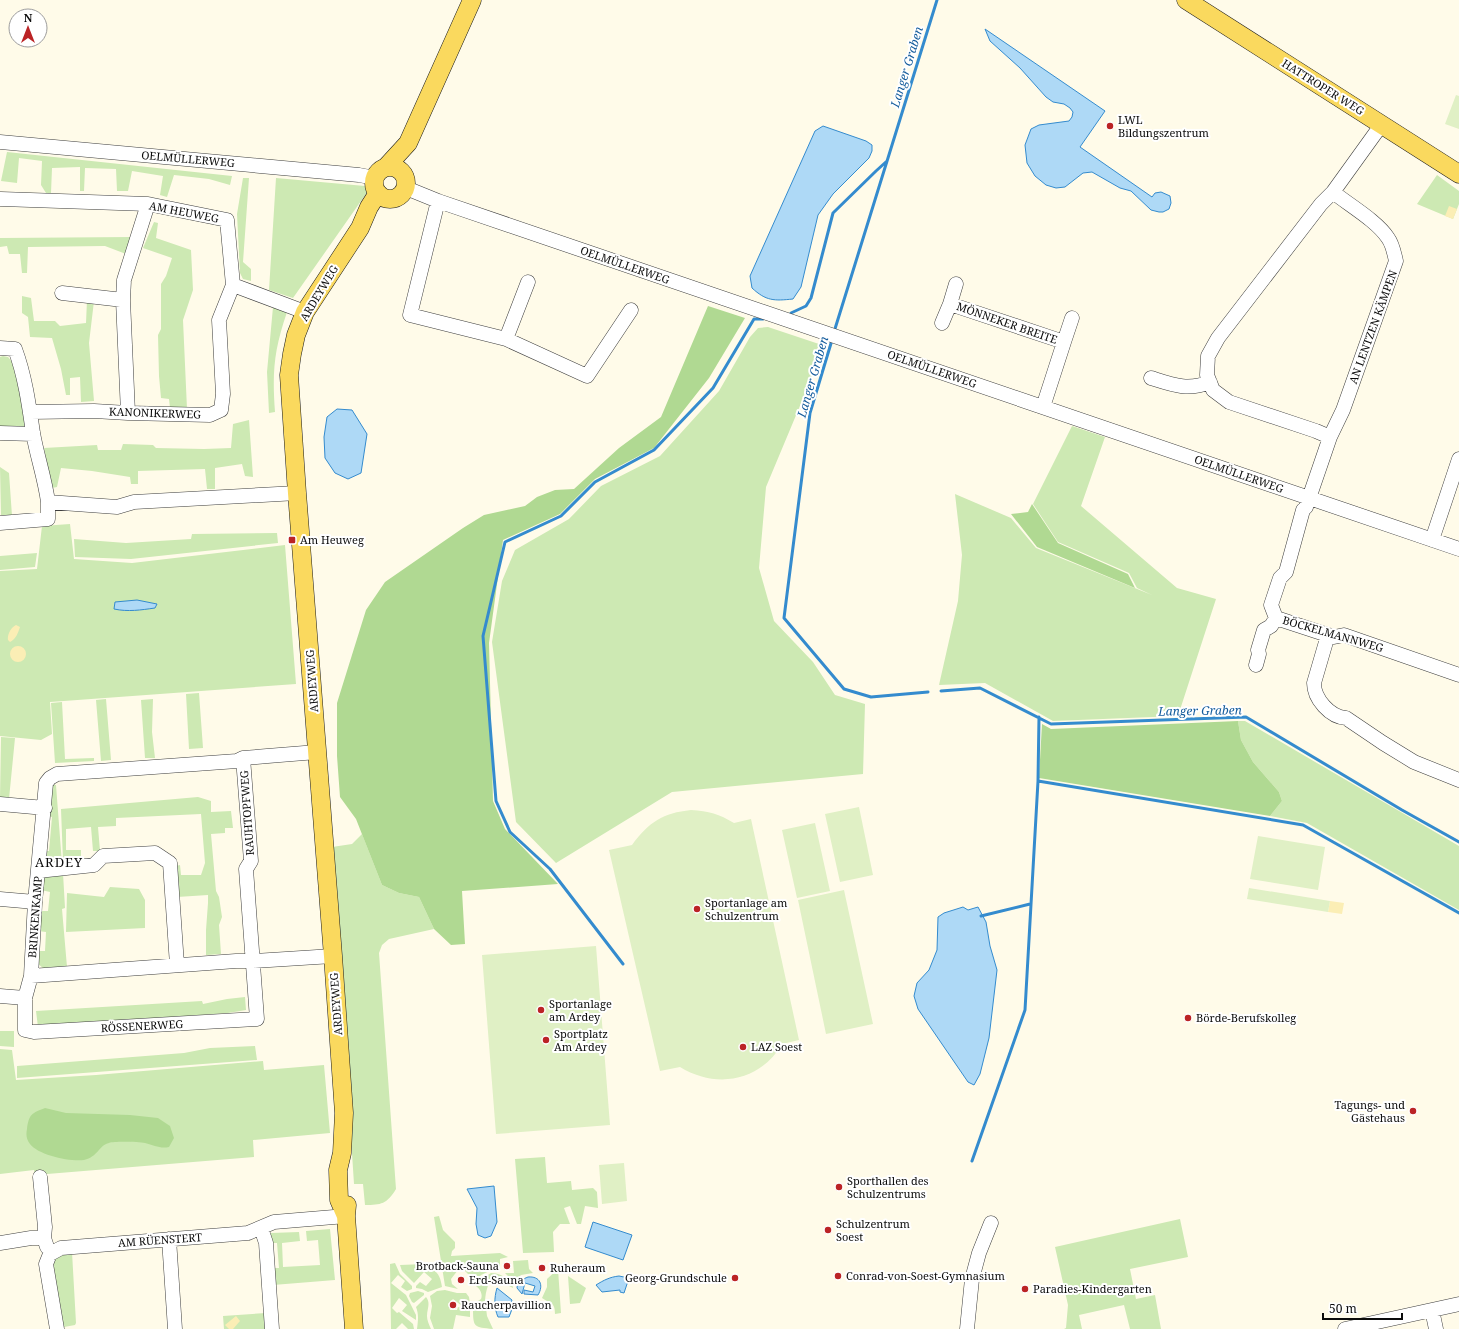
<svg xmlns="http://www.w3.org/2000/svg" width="1459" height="1329" font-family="'Noto Serif',serif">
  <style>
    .green { fill: #cde9b3 }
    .forest { fill: #b0d992 }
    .sand { fill: #fbeeb5 }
    .pitch { fill: #e0f0c5 }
    .water { fill: #aed9f6; stroke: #348bce }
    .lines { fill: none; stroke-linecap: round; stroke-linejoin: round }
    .stream { stroke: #348bce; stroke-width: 3 }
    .minor-casing { stroke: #3e3e3e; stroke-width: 15 }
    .major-casing { stroke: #1c1c1c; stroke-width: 19 }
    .minor { stroke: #fff; stroke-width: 14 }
    .major { stroke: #fad95e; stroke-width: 18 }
    .poi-dot { fill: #bb2325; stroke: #fff; stroke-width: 1.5 }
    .labels { text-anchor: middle; stroke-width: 4; stroke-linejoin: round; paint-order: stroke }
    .street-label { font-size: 11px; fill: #0b0b0b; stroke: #fff }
    .poi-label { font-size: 11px; fill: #0b0b0b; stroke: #fff; text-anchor: start }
    .water-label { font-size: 12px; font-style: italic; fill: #145c9c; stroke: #fff }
    .quarter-label { font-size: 13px; letter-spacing: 1px; fill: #0b0b0b; stroke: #fff }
  </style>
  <rect width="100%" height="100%" fill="#fffbe9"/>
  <path class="green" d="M7,152L232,176L230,185L209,179L174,175L167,197L160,195L163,176L132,171L128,191H117L116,169L85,168L84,191H80V167L52,168L51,193H46L41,185L42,161L19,158L17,183L1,181Z
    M1437,175L1459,191V204L1453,219L1417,204Z
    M243,178H249L243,262L251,269V281L243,279L240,273L237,214Z
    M276,178L365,186L368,191L293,298L269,290Z
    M154,222L158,223L156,238L191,250L193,290L183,320L187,409L170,408L169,399L161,398L159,376L158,335L161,329V284L166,276L172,258L143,248Z
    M132,237L126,254L105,246L28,247L27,273H22L20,254H9L7,246L0,247V238Z
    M22,296L31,298L34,321H55L60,326L86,323L87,300L94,301L89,343L94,401L81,402L80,377L70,378V395H66L61,369L52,338L30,337L28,317L22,313Z
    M273,307L287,312C274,350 272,372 275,412L269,413L267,372Z
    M768,327L825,346L766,487L759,568L774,621L813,662L835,695L865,704L863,774L672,792L556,863L516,822L492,642L502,581L515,550L569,519L601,486L660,456L719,391L750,337L758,328Z
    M3,356L8,357L14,364L26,424L23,428L0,429V357Z
    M249,420L253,477L245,476L242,464L215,468V489H207L205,469L138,471V484H131L130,477L92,471L61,468L57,487L52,488L44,448L97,445L98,450H121L123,444L153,445L156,448L204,449L231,448L233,424Z
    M1072,426L1105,437L1081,506L1177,588L1216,599L1178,716L1053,721L985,683L939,685L958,601L962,555L955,494L1011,518L1036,548L1152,595L1137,588L1129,573L1058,542L1033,504Z
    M0,467L9,473L12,516L1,515Z
    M70,524L74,559L132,563L285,545L296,684L50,702L52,734L41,740L0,736V571L37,569L42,526Z
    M277,533L278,543L131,559L75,557L74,539L126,543L191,539L192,534Z
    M37,553L35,567L0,570V556Z
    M199,693L203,748L189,749L186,694Z
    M106,699L111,760L101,761L96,700Z
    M153,699L152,732L155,758H145L141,700Z
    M62,702L65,759L94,758V761L55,763L51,703Z
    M1238,721H1245L1459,846V910L1307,823L1270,816L1282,801L1279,792L1253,762L1241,740Z
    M1,737L15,738L9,799L0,798Z
    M52,785H56L62,864H51L46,860L45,851H49L52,817L48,816Z
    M198,797L211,801V812L231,811L233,828H225V833L211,834L216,891L219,897L222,917L219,925L221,954L206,955V930L208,903V895L177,897L176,866L180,865L181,875H201L205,863L201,814L116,818V826L98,827L100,851H93L91,827L66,829V850H81V861H63L61,809Z
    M362,834L382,885L399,893L419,897L434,929L389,939L382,945L379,953L396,1189C387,1204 381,1205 365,1205L363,1184H354L332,847L352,844Z
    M63,873L65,908L62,909L67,967L43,968L37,963L36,951H45L46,932L38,931L39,911H48L50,892L41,890L43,879L46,876Z
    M110,887L139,889L145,900V928L66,932L67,893L104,897Z
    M245,997L246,1010L228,1013L38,1027L36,1011L202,1001L203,1004L227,999Z
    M0,1031H14V1047L0,1046Z
    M255,1046L257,1060L17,1078V1066L184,1053L210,1048Z
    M0,1049L12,1050L16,1080L96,1075L263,1061L264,1070L324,1065L330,1133L253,1140L254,1157L35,1175L34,1170L0,1174Z
    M545,1157L547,1183L571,1181L572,1190L593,1188L597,1192L598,1208L585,1206L581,1224H577L570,1206L564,1208L570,1224H560L553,1232L554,1252L523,1253L515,1159Z
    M439,1216L443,1230L455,1242V1248L452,1251L451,1256L500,1253L508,1257L500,1259V1266L481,1275L473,1284H470V1276L464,1270H458L451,1279L452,1284L458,1289L445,1286L434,1217Z
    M1180,1219L1188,1257L1130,1269L1136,1299L1155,1295L1161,1329H1130L1124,1305L1079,1315L1082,1329H1064L1066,1328L1068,1305L1055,1247Z
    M330,1229L335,1280L273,1285L271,1268H279L277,1243H269L271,1233L299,1232L300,1241L282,1243L283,1267L320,1265L318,1240L307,1241L306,1231Z
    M72,1252L76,1323L75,1325L64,1327L60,1324L53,1261L56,1256Z
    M528,1260L529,1269L533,1273L521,1275L514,1282L505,1273H514L513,1261Z
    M395,1263L400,1274L412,1286V1289L407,1291L401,1287L405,1281L398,1275L391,1283L406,1295L416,1315V1320L402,1311L407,1305L399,1298L392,1308L397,1313L399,1312L413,1324L414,1329H408L402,1323L396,1329H391L390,1264Z
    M425,1264C436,1271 440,1273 442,1287L428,1292L422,1289L416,1288V1286L420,1282L426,1286L432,1279L424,1272L414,1283L402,1271L400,1265Z
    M558,1269L561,1313L555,1314C555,1302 551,1304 542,1298L547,1287V1279Z
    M491,1273C500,1273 512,1279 513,1288L505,1284L498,1277L493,1276C487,1284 485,1295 485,1304H478V1301L481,1299C483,1294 480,1289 476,1286L479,1281Z
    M568,1276L586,1288L580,1303L570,1304Z
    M445,1290L457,1293H466L469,1297L470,1304L462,1306L453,1299L448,1304L450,1310H457L458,1307L464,1309L470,1306V1317L456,1315L453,1329H434L430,1318L432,1306L430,1296L437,1291Z
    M418,1291L424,1293V1295L414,1303L412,1302L409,1296L410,1293Z
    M426,1297C431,1303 427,1309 427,1316C427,1320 429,1325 431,1329H417C418,1320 419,1315 416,1307Z
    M473,1308H486L487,1316L493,1329C474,1327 473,1328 473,1308Z
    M266,1313L267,1329H224L223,1316Z"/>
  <path class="forest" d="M708,306L745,318L709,378L654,448L595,479L560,514L503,540L489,643L493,801L505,829L558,884L462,891L465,944L451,945L434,929L419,897L399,893L382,885L356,819L340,797L337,756V703L366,610L385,582L463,528L484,515L525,506L537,497L555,490L574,489L619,448L661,417Z
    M1032,504L1058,543L1128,574L1135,588L1037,547L1011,514L1028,512Z
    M1238,721L1241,740L1253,762L1279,792L1282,801L1270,816L1039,778L1042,724L1051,729Z
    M45,1108L66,1113L130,1115L158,1118L170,1126L174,1138L169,1147C160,1149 154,1145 145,1143C139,1142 115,1141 109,1143C99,1145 98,1157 84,1160C70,1162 38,1155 30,1144C26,1139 26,1134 27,1129C29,1114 32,1113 45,1108Z"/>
  <path class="sand" d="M1449,206L1457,209L1453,219L1445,216Z
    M16,625L20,627C18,633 16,639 10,642L8,640C7,635 11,627 16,625Z
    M10 654a8 8 0 1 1 16 0a8 8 0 1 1-16 0Z
    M1330,901L1344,903L1342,914L1328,912Z
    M236,1316L240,1321L233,1329H229L225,1325Z"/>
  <path class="pitch" d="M1456,95L1459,96V129L1445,124Z
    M859,807L873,875L840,882L825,814Z
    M691,810C709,811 719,814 734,823L751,819L799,1040L782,1044C760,1082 716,1089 680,1067L660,1071L609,850L632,845C649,822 663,813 691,810Z
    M815,823L830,891L797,898L782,830Z
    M1258,836L1325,847L1318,890L1250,879Z
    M1249,888L1330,901L1328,912L1247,899Z
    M844,890L873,1024L826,1034L798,900Z
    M596,946L610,1125L496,1134L482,955Z
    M624,1163L627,1201L602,1204L599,1165Z"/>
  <path class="water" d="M985,29L1105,111L1080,147L1152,197L1155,193L1161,192L1170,196L1171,203L1169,209L1163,212H1159L1151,210L1131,191L1120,188L1092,172L1083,173L1065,187L1056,188L1046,185L1035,176L1027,163L1025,145L1031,129L1039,125L1069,121L1072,117L1073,112L1070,108L1064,104L1053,102L1046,97L1020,68L990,41Z
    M823,126L866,141L872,145V151L869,158L833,194L818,215L801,287L793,299C774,301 766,301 752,288L750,276L815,131Z
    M337,409L352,410L367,434L361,473L348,479L335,473L325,458L324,437L327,417Z
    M137,600L157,604L155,608C141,610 128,612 114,609L115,602Z
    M963,907L968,910L978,907L986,922L990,946L997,970L989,1038L980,1074L974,1085L968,1082L918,1009L914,996L917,983L929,970L937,950L938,917L944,913Z
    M494,1186L497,1222L491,1236L485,1238L478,1235L476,1224L477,1208L467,1189Z
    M593,1222L632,1235L623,1260L585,1247Z
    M619,1276L629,1278L624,1293L620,1292V1290L602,1292L596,1285C604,1280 610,1277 619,1276Z
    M528,1277C540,1276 544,1285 538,1295L524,1294V1290L533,1292L535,1286L525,1283L522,1294L517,1288C517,1282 523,1279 528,1277Z
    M497,1288L512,1300L511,1303L514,1304L509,1317H498C494,1308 494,1298 497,1288Z"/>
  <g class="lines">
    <path class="stream" d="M791,313L806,306L811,298L833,213L876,171L887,161
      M834,332L937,0
      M832,340L810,413L784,618L844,689L871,697L928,692
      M941,691L980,688L1051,724L1246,717L1402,810L1459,842
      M1038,781L1303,825L1459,913
      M981,916L1030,904
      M623,964L550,869L510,832L496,801L483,636L505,542L561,516L595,482L654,450L713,388L754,319H763
      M972,1161L1025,1010L1038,781L1039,717"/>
    <defs>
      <path id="minor" d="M0,142L359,175L375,178
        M406,188L438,201L1459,549
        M1333,192C1349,205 1377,221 1388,238C1393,245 1394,253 1396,261L1343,410L1330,437L1306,507L1303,510L1286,572L1280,578L1271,605L1276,618L1334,637L1344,635L1459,675
        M1,199L148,204L227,220L233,285L305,312
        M438,201L410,315L506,339L587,376L631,310
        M62,293L123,300L124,280L148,204
        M123,300L128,413
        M950,304L956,284
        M942,323L950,304L1064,342L1043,407
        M506,339L528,282
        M1064,342L1072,318
        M0,348L15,349C25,376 29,405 33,433C37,456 45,479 48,502L117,507L134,502L297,493
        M1151,378C1173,385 1188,391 1210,382
        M31,412L94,411L128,413L210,415L221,410L223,394L219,320L233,285
        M0,433L33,434
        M1330,437L1316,431L1229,402L1213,390L1207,375L1208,356L1218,338L1321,204L1333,192L1382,124
        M0,523L48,519V502
        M1432,540L1459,459
        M1328,635L1314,683C1314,699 1330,717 1346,718L1383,743L1414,762L1459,780
        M1256,665L1259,654L1258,650L1264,630L1271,626L1276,618
        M243,758L251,861L246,869L257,1019L34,1032L25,1030V998L31,976L35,902L46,783L50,778L57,774L237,761L243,758L317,752
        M0,804L45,808
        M38,871L94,865L103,856L155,853L170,863L177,965
        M0,899L35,902
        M31,976L236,961H253L333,956
        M0,996L25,998
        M40,1177L45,1227L44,1238
        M261,1228L266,1243L272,1329
        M169,1239L175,1329
        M0,1243L31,1238H44L47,1247
        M1432,1310L1436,1329
        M57,1329L46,1264L50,1254L61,1248L248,1233L274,1222L346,1216
        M967,1329L972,1279L979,1253L991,1223
        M1345,1329L1459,1304"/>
      <path id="major" d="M1186,0L1459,174
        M374 183a16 16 0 1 1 32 0a16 16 0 1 1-32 0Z
        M386,167L408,143L472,0
        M347,1205L346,1216L354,1329
        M346,1216L339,1200L338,1170L342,1153L344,1113L333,956L297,493L289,375L292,354L296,335L305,312L360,228L369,207L378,193"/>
    </defs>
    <use href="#minor" class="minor-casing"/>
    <use href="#major" class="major-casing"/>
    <use href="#minor" class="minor"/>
    <use href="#major" class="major"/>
  </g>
  <g class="poi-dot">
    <circle cx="1110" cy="126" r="4"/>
    <rect x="288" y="536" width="8" height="8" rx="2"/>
    <circle cx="697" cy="909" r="4"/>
    <circle cx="541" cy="1010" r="4"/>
    <circle cx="1188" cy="1018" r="4"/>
    <circle cx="546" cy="1040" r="4"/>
    <circle cx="743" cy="1047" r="4"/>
    <circle cx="1413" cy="1111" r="4"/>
    <circle cx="839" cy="1187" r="4"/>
    <circle cx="828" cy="1230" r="4"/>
    <circle cx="507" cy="1266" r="4"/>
    <circle cx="542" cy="1268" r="4"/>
    <circle cx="838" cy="1276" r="4"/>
    <circle cx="735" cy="1278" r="4"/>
    <circle cx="461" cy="1280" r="4"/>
    <circle cx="1025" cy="1289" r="4"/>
    <circle cx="453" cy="1305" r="4"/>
  </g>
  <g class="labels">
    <g class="street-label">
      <text transform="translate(1323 87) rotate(32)" y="4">HATTROPER WEG</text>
      <text transform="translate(188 159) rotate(5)" y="4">OELMÜLLERWEG</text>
      <text transform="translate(184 212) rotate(11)" y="4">AM HEUWEG</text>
      <text transform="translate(625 265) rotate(19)" y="4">OELMÜLLERWEG</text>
      <text transform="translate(319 293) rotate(-59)" y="4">ARDEYWEG</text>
      <text transform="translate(1007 323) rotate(19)" y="4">MÖNNEKER BREITE</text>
      <text transform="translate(1373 327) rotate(-70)" y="4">AN LENTZEN KÄMPEN</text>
      <text transform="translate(932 369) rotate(19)" y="4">OELMÜLLERWEG</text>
      <text transform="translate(155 413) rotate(2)" y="4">KANONIKERWEG</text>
      <text transform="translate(1239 474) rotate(19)" y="4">OELMÜLLERWEG</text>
      <text transform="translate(1333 634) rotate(16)" y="4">BÖCKELMANNWEG</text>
      <text transform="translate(312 681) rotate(-94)" y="4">ARDEYWEG</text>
      <text transform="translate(247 813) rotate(-94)" y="4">RAUHTOPFWEG</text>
      <text transform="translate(35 917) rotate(-86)" y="4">BRINKENKAMP</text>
      <text transform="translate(336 1004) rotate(-94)" y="4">ARDEYWEG</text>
      <text transform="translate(142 1026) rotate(-3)" y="4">RÖSSENERWEG</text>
      <text transform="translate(160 1240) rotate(-4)" y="4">AM RÜENSTERT</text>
    </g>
    <g class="poi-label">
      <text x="1118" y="124">LWL<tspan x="1118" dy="13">Bildungszentrum</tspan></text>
      <text x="300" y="544">Am Heuweg</text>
      <text x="705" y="907">Sportanlage am<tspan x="705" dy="13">Schulzentrum</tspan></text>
      <text x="549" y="1008">Sportanlage<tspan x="549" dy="13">am Ardey</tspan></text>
      <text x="1196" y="1022">Börde-Berufskolleg</text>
      <text x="554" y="1038">Sportplatz<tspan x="554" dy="13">Am Ardey</tspan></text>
      <text x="751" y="1051">LAZ Soest</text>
      <text x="1405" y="1109" text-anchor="end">Tagungs- und<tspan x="1405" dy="13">Gästehaus</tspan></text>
      <text x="847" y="1185">Sporthallen des<tspan x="847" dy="13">Schulzentrums</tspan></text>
      <text x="836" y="1228">Schulzentrum<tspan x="836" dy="13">Soest</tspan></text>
      <text x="499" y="1270" text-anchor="end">Brotback-Sauna</text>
      <text x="550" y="1272">Ruheraum</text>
      <text x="846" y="1280">Conrad-von-Soest-Gymnasium</text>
      <text x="727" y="1282" text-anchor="end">Georg-Grundschule</text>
      <text x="469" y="1284">Erd-Sauna</text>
      <text x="1033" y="1293">Paradies-Kindergarten</text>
      <text x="461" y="1309">Raucherpavillion</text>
    </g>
    <g class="water-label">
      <text transform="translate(907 67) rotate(-73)" y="4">Langer Graben</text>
      <text transform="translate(813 377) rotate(-74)" y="4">Langer Graben</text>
      <text transform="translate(1200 711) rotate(-1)" y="4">Langer Graben</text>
    </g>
    <g class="quarter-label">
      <text x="59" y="867">ARDEY</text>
    </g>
  </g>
  <g transform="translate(28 28)"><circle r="19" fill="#ffffff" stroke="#9d9d9d"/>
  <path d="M0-3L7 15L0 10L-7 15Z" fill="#bb2325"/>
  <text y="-6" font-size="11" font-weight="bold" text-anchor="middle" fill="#0b0b0b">N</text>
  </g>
  <path d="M1323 1313v6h79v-6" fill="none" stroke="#0b0b0b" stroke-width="2"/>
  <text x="1329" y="1313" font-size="12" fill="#0b0b0b" stroke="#ffffff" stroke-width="3" paint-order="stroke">50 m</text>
</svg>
